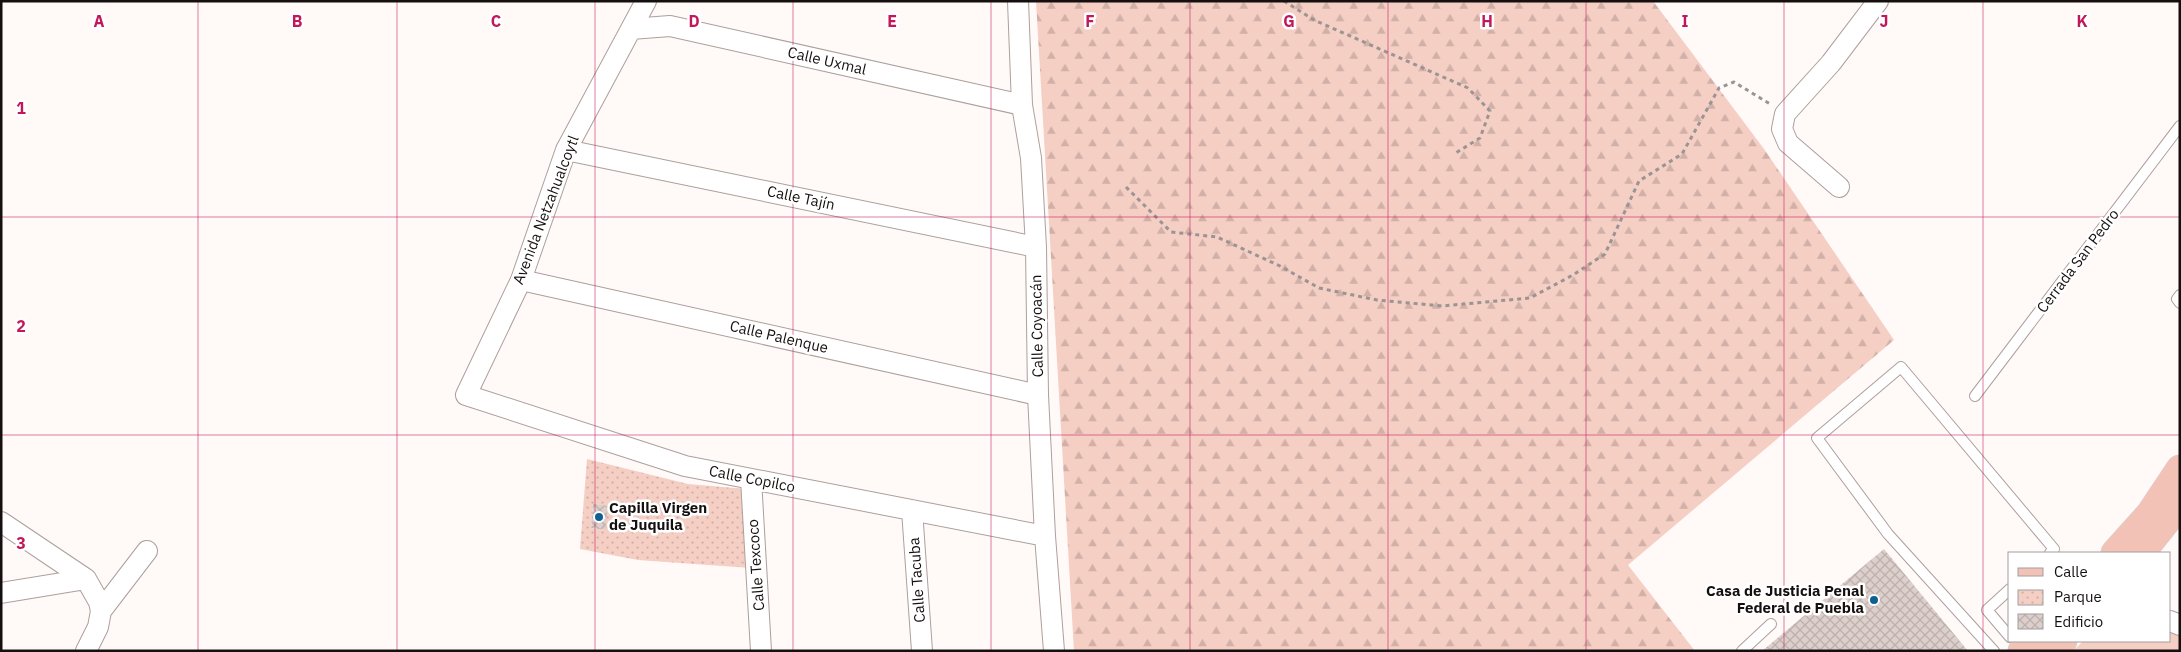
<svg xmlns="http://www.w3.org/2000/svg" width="2181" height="652" font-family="'IBM Plex Sans',sans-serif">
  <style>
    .green { fill: #f5cec4 }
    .forest { fill: url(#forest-firs) }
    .park { fill: url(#park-dots); fill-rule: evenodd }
    .building { fill: url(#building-cross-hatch) }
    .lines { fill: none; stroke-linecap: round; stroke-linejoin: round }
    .lane-casing { stroke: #ad9f9c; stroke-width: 12 }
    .street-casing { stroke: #ad9f9c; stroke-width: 22 }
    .primary-casing { stroke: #d5d4d4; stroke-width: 29 }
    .path { stroke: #9a9493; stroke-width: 3; stroke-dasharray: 4 4; stroke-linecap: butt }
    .lane { stroke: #fff; stroke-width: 10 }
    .street { stroke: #fff; stroke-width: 20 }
    .primary { stroke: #f2c2b7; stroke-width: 28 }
    .grid { fill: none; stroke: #c2185b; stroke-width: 1; stroke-opacity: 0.55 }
    .poi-dot { fill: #105f91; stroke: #fff; stroke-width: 2 }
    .labels { text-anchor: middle; stroke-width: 5; stroke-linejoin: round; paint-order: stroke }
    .street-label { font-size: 15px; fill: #15100f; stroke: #fff }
    .poi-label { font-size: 15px; font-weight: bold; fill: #15100f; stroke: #fff; text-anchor: start }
    .grid-label { font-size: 16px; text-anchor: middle; font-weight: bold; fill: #c2185b; stroke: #fff; stroke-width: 5; stroke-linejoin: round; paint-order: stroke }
  </style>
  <defs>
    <pattern id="forest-firs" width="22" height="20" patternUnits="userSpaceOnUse" patternTransform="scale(1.25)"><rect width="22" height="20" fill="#f5cec4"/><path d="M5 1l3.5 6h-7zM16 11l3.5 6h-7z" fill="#d1b0a7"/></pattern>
    <pattern id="park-dots" width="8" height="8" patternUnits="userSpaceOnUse" patternTransform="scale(1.25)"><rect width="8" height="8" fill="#f5cec4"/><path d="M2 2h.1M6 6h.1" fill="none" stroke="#d1b0a7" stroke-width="1.8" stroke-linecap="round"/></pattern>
    <pattern id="building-cross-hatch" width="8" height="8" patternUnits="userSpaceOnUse" patternTransform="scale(1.25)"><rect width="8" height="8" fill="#ddcfcb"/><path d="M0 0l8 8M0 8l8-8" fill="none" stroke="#bdb1ad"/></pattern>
  </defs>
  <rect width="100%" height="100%" fill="#fff9f7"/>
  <path class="green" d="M2170,631L2180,635V651H2073L2083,641H2170Z"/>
  <path class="forest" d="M1036,1H1653L1764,149L1894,340L1628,565L1695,651H1074Z"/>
  <path class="park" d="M587,459L688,484L746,489L751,568L638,560L580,549ZM593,504L605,530H604L591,528Z"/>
  <path class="building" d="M593,504L608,506L605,530L591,528Z
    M1884,549L1968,651H1762Z"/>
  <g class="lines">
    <defs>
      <path id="lane" d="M2180,295L2177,299L2180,303
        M1975,396L2180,126
        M2010,589L1987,610L2010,637
        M1742,651L1771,624
        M1994,651L1888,534L1817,438L1901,367L2054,549L2050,553"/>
      <path id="street" d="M646,1L566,150L521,280L466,395L685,466L1045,536
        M1018,1L1022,105L1031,158L1036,247L1038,395L1045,536L1054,651
        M631,29L670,26L1022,105
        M566,150L1036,247
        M1839,187L1788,143L1782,129L1785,114L1831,63L1878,1
        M521,280L1038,395
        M751,479L761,651
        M912,510L922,651
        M1,522L86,579L99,602L101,611
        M1,593L86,579
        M2170,621L2180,625
        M86,651L98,627L101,611L147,551"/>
      <path id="primary" d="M2115,553L2150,514L2180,469
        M2141,553L2180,504
        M2022,651L2032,641
        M2053,651L2063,641"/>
    </defs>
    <use href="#lane" class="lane-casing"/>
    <use href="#street" class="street-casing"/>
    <use href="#primary" class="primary-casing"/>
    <path class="path" d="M1284,1L1314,20L1468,88L1490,111L1480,138L1454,154
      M1126,187L1171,232L1217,237L1280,266L1319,288L1377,300L1442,306L1530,298L1573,275L1605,254L1639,181L1682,154L1719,88L1734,82L1770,104"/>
    <use href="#lane" class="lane"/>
    <use href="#street" class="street"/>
    <use href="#primary" class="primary"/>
  </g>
  <path class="grid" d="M198,1V651M397,1V651M595,1V651M793,1V651M991,1V651M1190,1V651M1388,1V651M1586,1V651M1784,1V651M1983,1V651M1,217H2180M1,435H2180"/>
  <g class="poi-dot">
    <circle cx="599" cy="517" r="5"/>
    <circle cx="1874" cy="600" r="5"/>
  </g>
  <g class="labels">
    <g class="street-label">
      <text transform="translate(827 61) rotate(13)" y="5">Calle Uxmal</text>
      <text transform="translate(801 198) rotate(12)" y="5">Calle Tajín</text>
      <text transform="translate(546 210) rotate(-69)" y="5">Avenida Netzahualcoytl</text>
      <text transform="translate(2078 261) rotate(-53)" y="5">Cerrada San Pedro</text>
      <text transform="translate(1037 326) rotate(-91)" y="5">Calle Coyoacán</text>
      <text transform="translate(779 337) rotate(13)" y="5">Calle Palenque</text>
      <text transform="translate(752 479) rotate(11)" y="5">Calle Copilco</text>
      <text transform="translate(756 565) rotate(-94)" y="5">Calle Texcoco</text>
      <text transform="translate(917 580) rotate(-94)" y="5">Calle Tacuba</text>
    </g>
    <g class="poi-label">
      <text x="609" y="513">Capilla Virgen<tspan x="609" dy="17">de Juquila</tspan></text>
      <text x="1864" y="596" text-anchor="end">Casa de Justicia Penal<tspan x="1864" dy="17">Federal de Puebla</tspan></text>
    </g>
  </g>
  <g class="grid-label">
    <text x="99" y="27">A</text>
    <text x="297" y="27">B</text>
    <text x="496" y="27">C</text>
    <text x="694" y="27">D</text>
    <text x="892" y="27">E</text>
    <text x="1090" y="27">F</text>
    <text x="1289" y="27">G</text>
    <text x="1487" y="27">H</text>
    <text x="1685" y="27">I</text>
    <text x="1884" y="27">J</text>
    <text x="2082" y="27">K</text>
    <text x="21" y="114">1</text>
    <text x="21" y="332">2</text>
    <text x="21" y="549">3</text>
  </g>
  <rect width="2181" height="652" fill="none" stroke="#15100f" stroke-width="5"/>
  <rect x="2008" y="552" width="162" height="90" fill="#ffffff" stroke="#a19f9f"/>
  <rect x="2018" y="568" width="25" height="8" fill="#f2c2b7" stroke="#a19f9f"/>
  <text x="2054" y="577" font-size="15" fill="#15100f">Calle</text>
  <rect x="2018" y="590" width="25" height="15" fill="url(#park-dots)" stroke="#a19f9f"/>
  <text x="2054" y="602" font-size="15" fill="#15100f">Parque</text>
  <rect x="2018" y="614" width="25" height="15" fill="url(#building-cross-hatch)" stroke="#a19f9f"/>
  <text x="2054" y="627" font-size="15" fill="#15100f">Edificio</text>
</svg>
